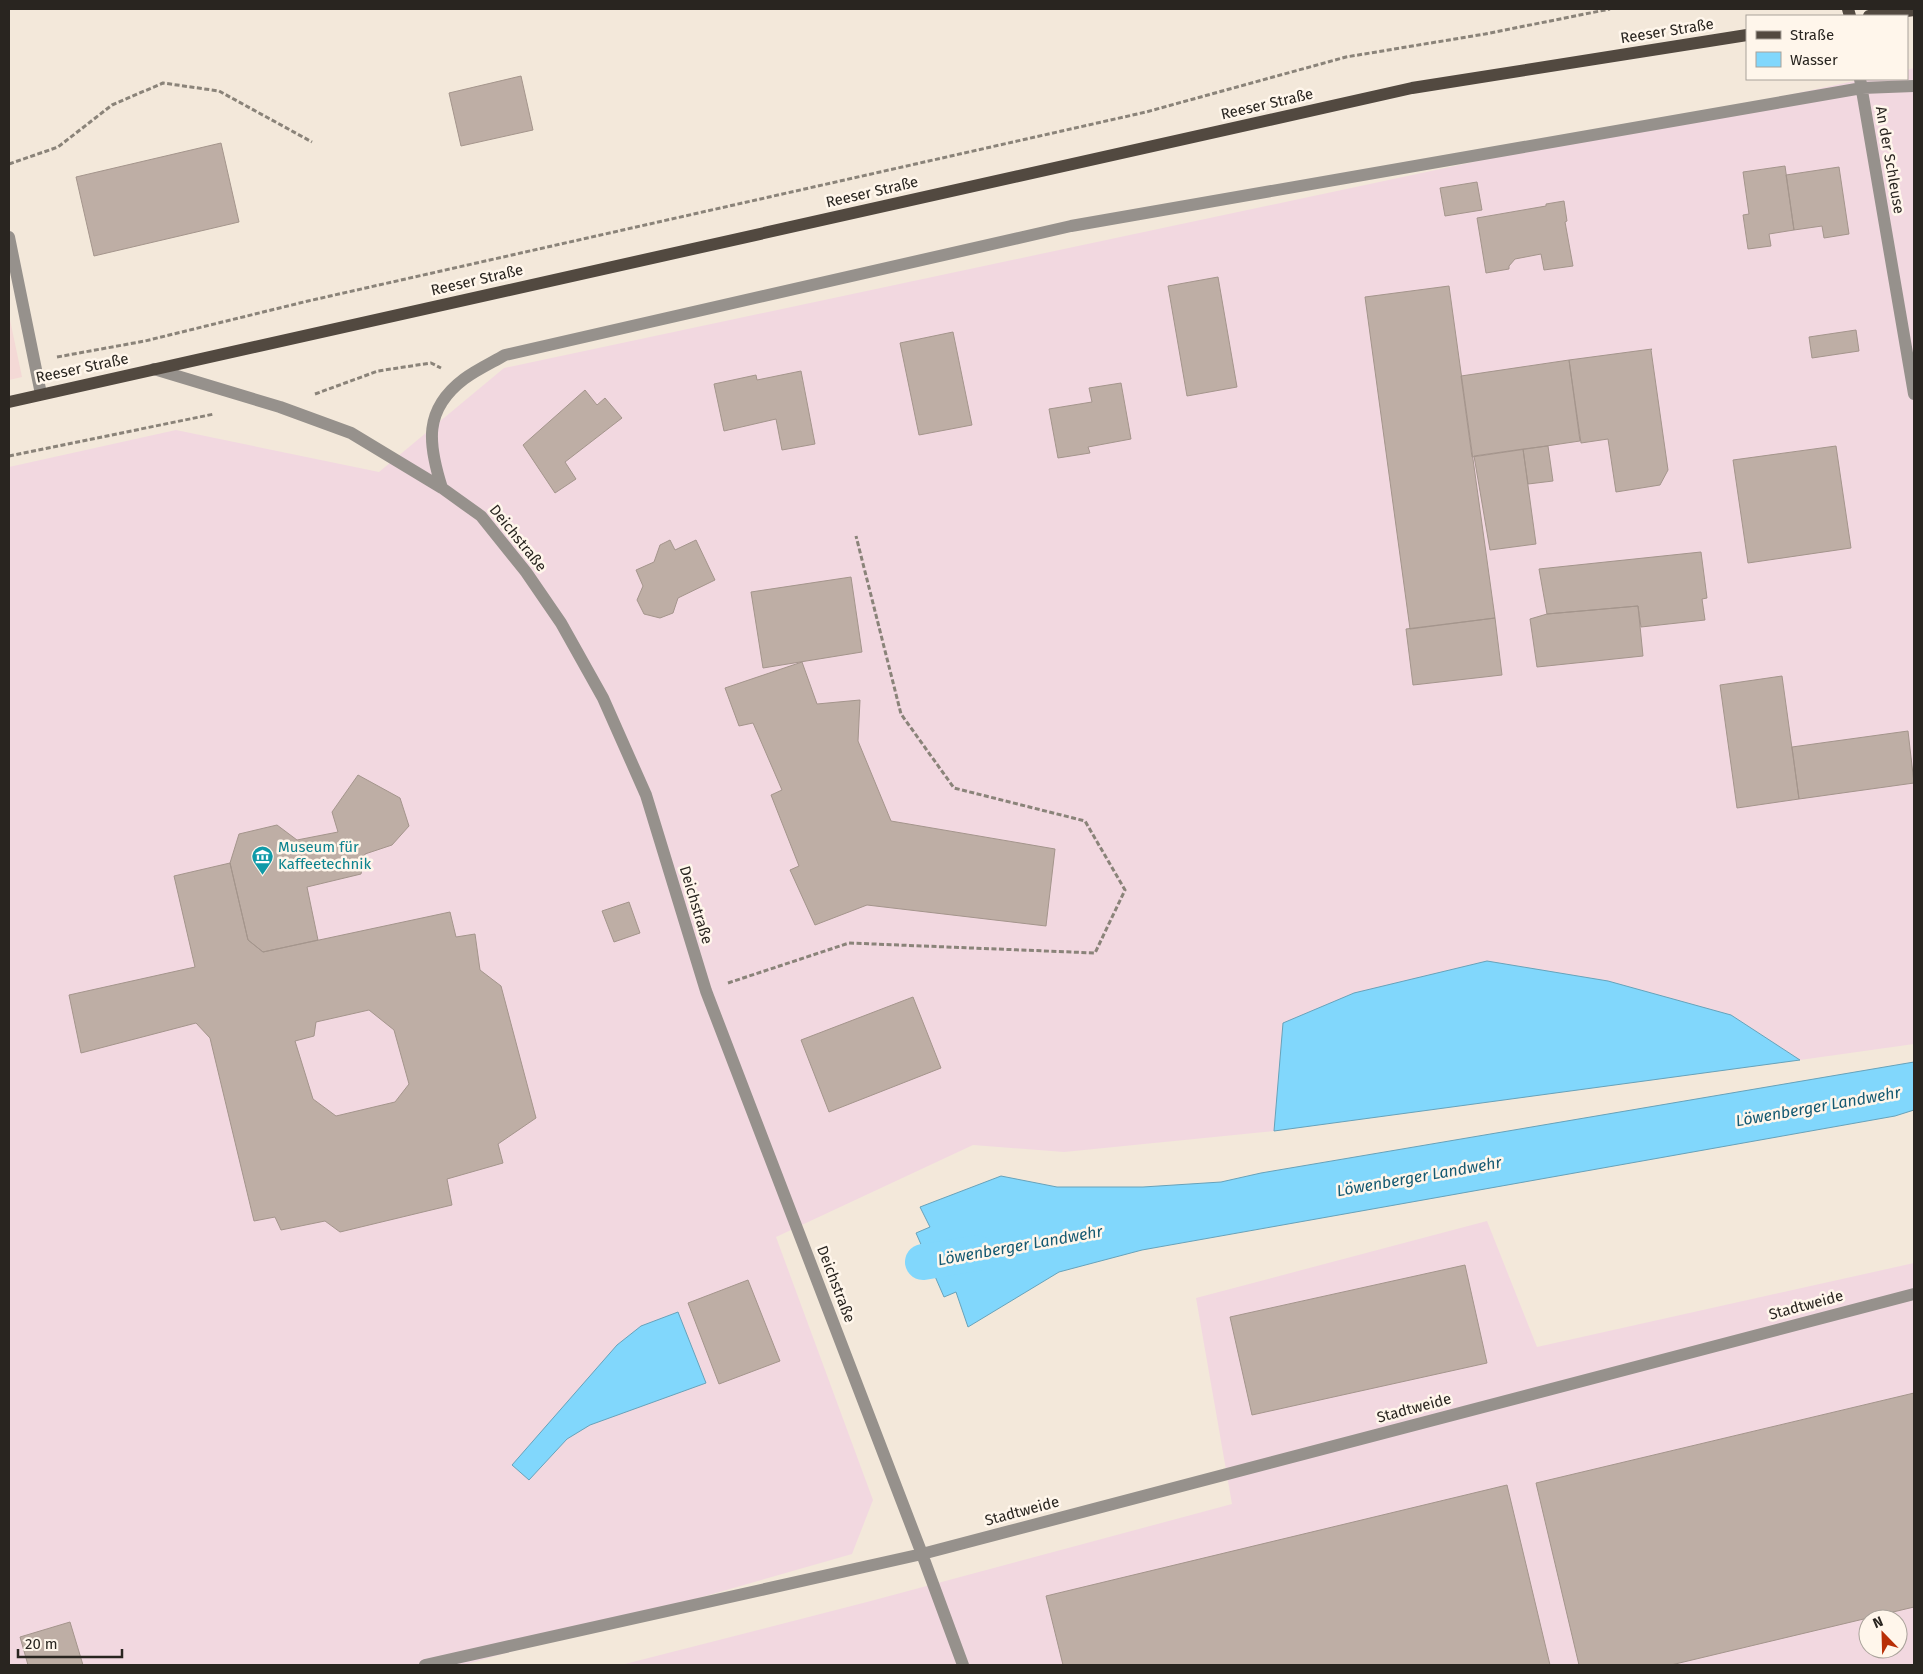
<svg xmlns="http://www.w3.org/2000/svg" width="1923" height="1674" font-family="'Fira Sans',sans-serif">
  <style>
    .commercial { fill: #f4d9d6 }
    .industrial { fill: #f2d8e0; fill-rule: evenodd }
    .water { fill: #81d7fc; stroke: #67a2ba }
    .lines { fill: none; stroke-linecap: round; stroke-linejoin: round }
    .canal { stroke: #81d7fc; stroke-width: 36 }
    .building { fill: #beaea5; stroke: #a4958c; fill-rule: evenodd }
    .path { stroke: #8a8379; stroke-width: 3; stroke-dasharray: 5 2.5; stroke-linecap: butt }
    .minor { stroke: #96918c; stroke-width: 12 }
    .major { stroke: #524940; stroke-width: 12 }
    .labels { text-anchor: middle; stroke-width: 5; stroke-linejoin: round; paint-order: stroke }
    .street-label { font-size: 15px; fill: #292520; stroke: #fff6eb }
    .culture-label { font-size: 15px; fill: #0d838f; stroke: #fff6eb; text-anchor: start }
    .water-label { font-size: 16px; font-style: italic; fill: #145972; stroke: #fff6eb }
  </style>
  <rect width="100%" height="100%" fill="#f3e8da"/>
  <path class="commercial" d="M9,315L22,377L9,380Z"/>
  <path class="industrial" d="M1914,68V1044L1800,1060L1731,1015L1608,981L1487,961L1283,1023L1274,1131L1064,1152L973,1145L776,1237L873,1500L852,1554L464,1665H9V467L176,430L379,472L504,368L1864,79H1907V70Z
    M1487,1221L1537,1347L1914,1263V1665H621L867,1602L1232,1504L1196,1298ZM1868,1619H1898V1649H1868Z"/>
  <path class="water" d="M1487,961L1608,981L1731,1015L1800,1060L1274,1131L1283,1023L1354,993Z
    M1914,1062V1110L1895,1116L1142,1250L1059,1272L968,1327L956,1292L944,1297L916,1233L930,1227L920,1207L1001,1176L1057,1187H1143L1221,1182L1261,1173Z
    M678,1312L706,1383L590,1425L567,1439L529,1480L512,1465L617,1345L641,1326Z"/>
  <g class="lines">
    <path class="canal" d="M923,1262L977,1253"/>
  </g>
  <path class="building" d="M521,76L533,130L461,146L449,93Z
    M221,143L239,222L94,256L76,177Z
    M1785,166L1794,230L1769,234L1771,246L1748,249L1743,215L1749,214L1743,172Z
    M1839,167L1849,234L1824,238L1822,226L1794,230L1786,175Z
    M1477,182L1482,210L1445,216L1440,188Z
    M1564,201L1567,221L1565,222L1573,266L1544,270L1541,254L1515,259L1509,266V269L1486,273L1477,218L1546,206V204Z
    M1218,277L1237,387L1187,396L1168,286Z
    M1449,286L1495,618L1410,629L1365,297Z
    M1856,330L1859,351L1812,358L1809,337Z
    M953,332L972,425L919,435L900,343Z
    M1652,349L1651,350L1668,470L1660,485L1616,492L1608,439L1581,443L1569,360Z
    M1569,360L1580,441L1472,457L1461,376Z
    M801,371L815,444L782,450L776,419L724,431L714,384L756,375L757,380Z
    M1121,383L1131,439L1088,447L1090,453L1058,458L1049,409L1092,402L1089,388Z
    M585,390L597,405L605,398L622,418L565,462L576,479L555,493L523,445Z
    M1548,446L1553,481L1528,484L1523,449Z
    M1836,446L1851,548L1748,563L1733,460Z
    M1523,449L1536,544L1490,550L1474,456Z
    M670,540L675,550L696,540L715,580L678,598L673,613L660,618L644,614L637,600L643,586L636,570L654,562L660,545Z
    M1701,552L1707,598L1702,599L1705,620L1641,627L1638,606L1547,614L1539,569Z
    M851,577L862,652L763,668L751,592Z
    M1638,606L1643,656L1537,667L1530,619L1547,614Z
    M1495,618L1502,675L1413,685L1406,629Z
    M802,662L817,704L860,700L858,741L891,821L1055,849L1046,926L867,905L815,925L790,870L799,866L771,795L782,790L753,723L739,726L725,688Z
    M1782,676L1799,799L1737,808L1720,685Z
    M1908,731L1914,783L1799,799L1792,747Z
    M358,775L400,798L409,826L392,845L365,854L361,874L307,887L318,940L263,952L248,940L230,863L239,834L277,825L297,840L338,832L332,812Z
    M230,863L248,940L263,952L450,912L456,937L475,934L480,970L501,986L536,1118L498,1144L503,1163L447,1179L452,1205L340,1232L325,1221L281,1230L275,1217L254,1221L210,1038L196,1023L81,1053L69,995L195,967L174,876ZM369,1010L394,1030L409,1084L395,1102L336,1116L313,1099L295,1041L314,1036L316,1022Z
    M629,902L640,933L614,942L602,911Z
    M913,997L941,1068L829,1112L801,1040Z
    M1465,1265L1487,1363L1252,1415L1230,1317Z
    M748,1280L780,1361L719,1384L688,1303Z
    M1914,1393V1607L1671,1665H1579L1536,1483Z
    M1507,1485L1550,1665H1063L1046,1596Z
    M70,1622L83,1665H28L20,1637Z"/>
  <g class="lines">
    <path class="path" d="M9,164L58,147L112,105L163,83L219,91L312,142
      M57,357L145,341L308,301L1146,112L1346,57L1485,34L1610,9
      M315,394L378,371L431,363L441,368
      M9,456L214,414
      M728,983L849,943L1095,953L1125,890L1085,821L954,788L901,714L856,536"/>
    <path class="minor" d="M1860,79L1914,394
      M9,237L41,394
      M154,369L280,407L351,433L442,488L481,516L526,572L561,623L603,698L646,795L706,991L922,1554L963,1665
      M442,488C428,444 423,410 464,379C476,370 491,363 505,355L1071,226L1862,88L1914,86
      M425,1665L922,1554L1914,1294"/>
    <path class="major" d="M1848,9L1850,16
      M1869,16L1914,10
      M9,402L1412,88L1747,35"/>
  </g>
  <defs>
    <symbol id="museum-pin" viewBox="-11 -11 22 30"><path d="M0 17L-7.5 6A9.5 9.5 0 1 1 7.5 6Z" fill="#0f9aa8" stroke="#fff6eb"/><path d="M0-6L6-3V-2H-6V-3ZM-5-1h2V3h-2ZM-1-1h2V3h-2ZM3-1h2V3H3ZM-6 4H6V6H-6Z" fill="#fff"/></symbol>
  </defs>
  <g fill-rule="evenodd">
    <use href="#museum-pin" x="250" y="844" width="25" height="34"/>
  </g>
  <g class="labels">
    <g class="street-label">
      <text transform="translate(1667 31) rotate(-9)" y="5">Reeser Straße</text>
      <text transform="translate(1267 104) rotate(-13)" y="5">Reeser Straße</text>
      <text transform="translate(1890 160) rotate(80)" y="5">An der Schleuse</text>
      <text transform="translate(872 192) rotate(-13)" y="5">Reeser Straße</text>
      <text transform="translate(477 280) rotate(-13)" y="5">Reeser Straße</text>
      <text transform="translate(82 368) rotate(-12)" y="5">Reeser Straße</text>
      <text transform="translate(518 538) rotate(51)" y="5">Deichstraße</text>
      <text transform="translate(696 905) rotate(73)" y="5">Deichstraße</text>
      <text transform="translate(836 1284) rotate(69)" y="5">Deichstraße</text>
      <text transform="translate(1806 1305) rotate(-15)" y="5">Stadtweide</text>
      <text transform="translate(1414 1408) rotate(-15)" y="5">Stadtweide</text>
      <text transform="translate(1022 1511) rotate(-15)" y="5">Stadtweide</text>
    </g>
    <g class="culture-label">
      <text x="278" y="852">Museum für<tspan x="278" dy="17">Kaffeetechnik</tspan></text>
    </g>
    <g class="water-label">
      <text transform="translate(1818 1106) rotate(-10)" y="6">Löwenberger Landwehr</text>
      <text transform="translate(1419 1176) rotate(-10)" y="6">Löwenberger Landwehr</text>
      <text transform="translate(1020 1245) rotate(-10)" y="6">Löwenberger Landwehr</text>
    </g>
  </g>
  <rect width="1923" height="1674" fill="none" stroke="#292520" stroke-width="20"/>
  <rect x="1746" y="15" width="162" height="65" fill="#fff6eb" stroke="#a9a29a"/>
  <rect x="1756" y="31" width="25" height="8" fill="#524940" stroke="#a9a29a"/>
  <text x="1790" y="40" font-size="15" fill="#292520">Straße</text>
  <rect x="1756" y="52" width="25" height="15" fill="#81d7fc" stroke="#a9a29a"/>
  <text x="1790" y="65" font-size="15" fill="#292520">Wasser</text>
  <g transform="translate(1883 1634) rotate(337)"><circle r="24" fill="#fff6eb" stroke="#a9a29a"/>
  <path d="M0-4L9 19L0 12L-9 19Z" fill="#b82e06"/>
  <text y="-8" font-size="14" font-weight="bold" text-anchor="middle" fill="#292520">N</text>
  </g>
  <path d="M18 1649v8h104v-8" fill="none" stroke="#292520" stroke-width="2.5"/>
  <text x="25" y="1649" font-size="15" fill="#292520" stroke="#fff6eb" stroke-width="4" paint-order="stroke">20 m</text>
</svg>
